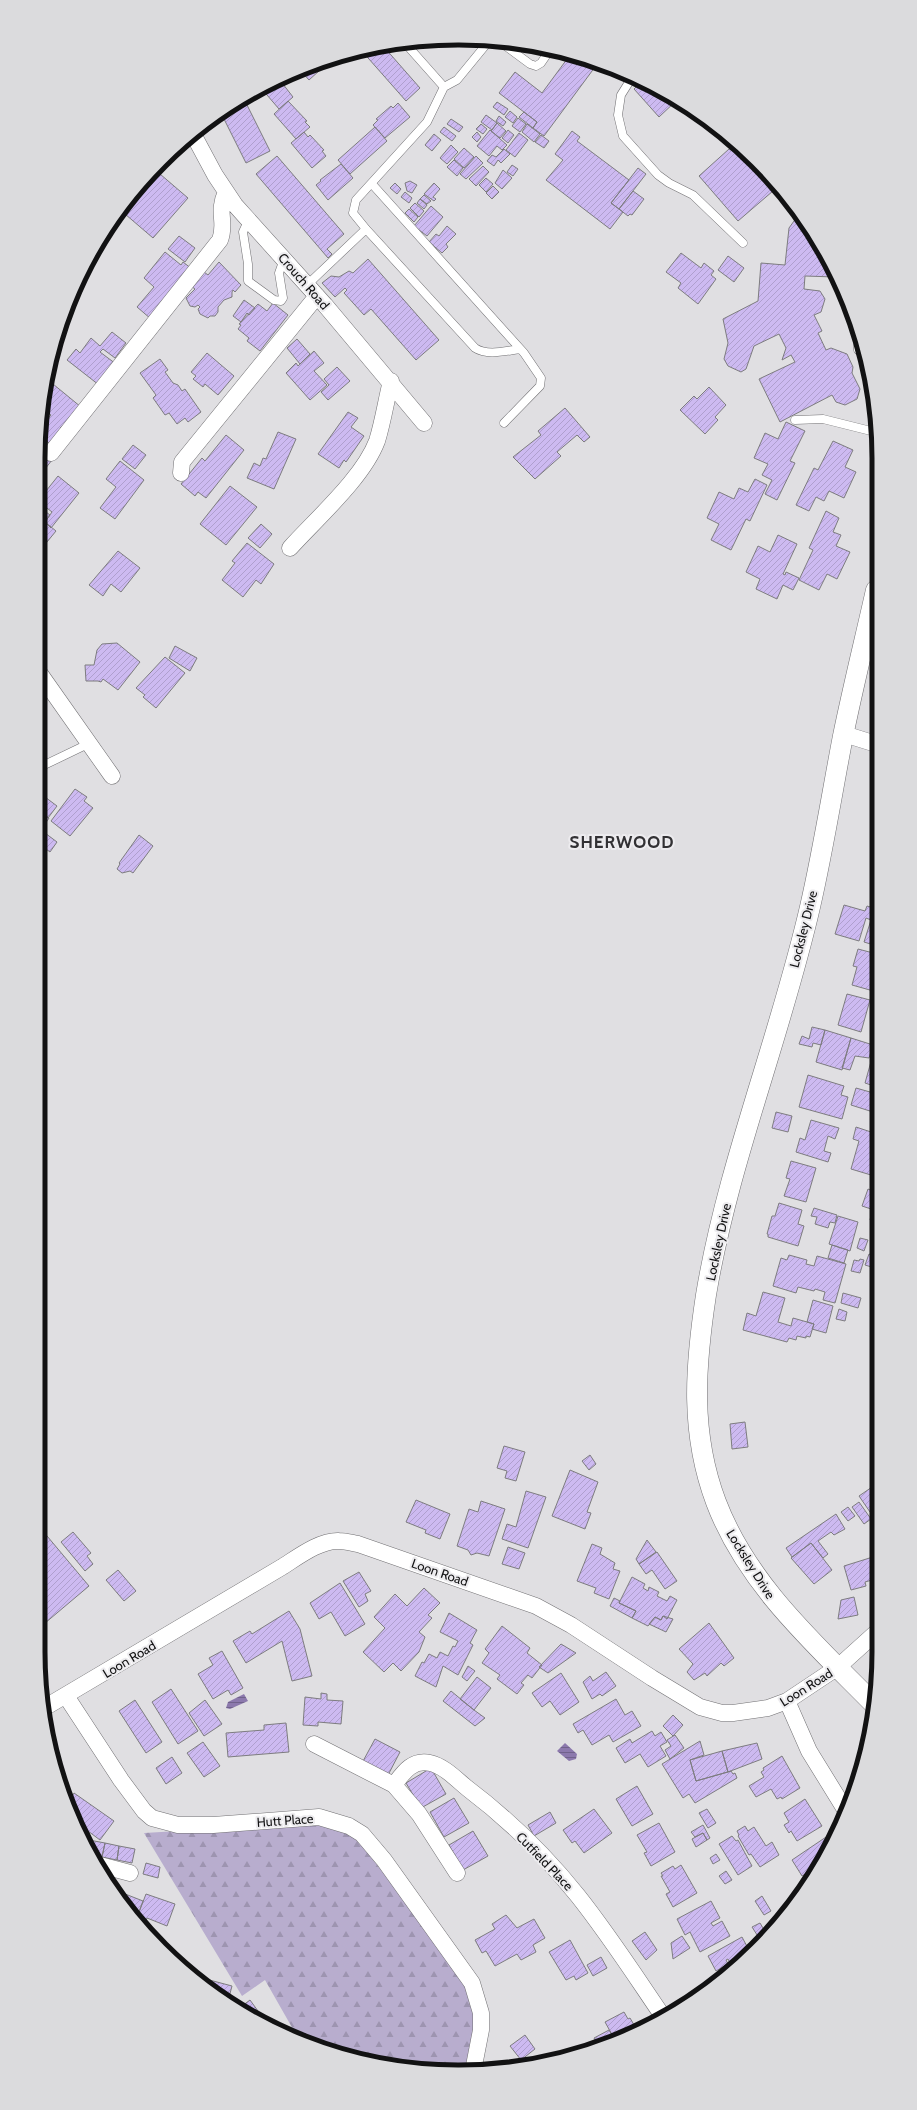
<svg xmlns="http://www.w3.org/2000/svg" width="917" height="2110" font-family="Cabin,sans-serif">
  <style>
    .forest { fill: url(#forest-firs) }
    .water { fill: url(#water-rules) }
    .building { fill: url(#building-hatch); stroke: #7d7c7f }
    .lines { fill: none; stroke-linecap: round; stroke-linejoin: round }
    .service-casing { stroke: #717073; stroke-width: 9 }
    .minor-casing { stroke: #717073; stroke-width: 17 }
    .tertiary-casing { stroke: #717073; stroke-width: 21 }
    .service { stroke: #fff; stroke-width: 8 }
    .minor { stroke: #fff; stroke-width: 16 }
    .tertiary { stroke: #fff; stroke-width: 20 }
    .labels { text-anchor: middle; stroke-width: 4; stroke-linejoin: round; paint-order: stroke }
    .street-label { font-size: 13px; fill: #121213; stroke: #edecef }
    .district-label { font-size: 17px; font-weight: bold; letter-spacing: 1px; fill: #323134; stroke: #edecef }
    .rim { fill: none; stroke: #121213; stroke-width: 5 }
  </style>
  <defs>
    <pattern id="forest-firs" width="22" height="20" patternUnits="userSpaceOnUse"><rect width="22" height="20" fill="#b8adce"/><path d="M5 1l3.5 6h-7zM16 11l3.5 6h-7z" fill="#9d94b0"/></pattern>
    <pattern id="water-rules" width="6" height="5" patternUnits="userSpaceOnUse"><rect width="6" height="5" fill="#8c79ad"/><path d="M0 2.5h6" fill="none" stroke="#71628c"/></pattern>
    <pattern id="building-hatch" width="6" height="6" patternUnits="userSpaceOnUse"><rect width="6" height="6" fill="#cdbaf1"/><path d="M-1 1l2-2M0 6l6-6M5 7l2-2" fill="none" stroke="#af9fce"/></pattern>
  </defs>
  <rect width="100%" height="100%" fill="#e0dfe2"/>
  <path class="forest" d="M333,1822L351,1830L455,1969L469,1994L475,2017L468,2071L458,2072L377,2064L323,2050L298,2038L265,1980L242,1996L144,1833Z"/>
  <path class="water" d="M244,1694L248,1701L230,1709L226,1708L228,1702Z
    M565,1743L577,1754L576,1759L569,1761L557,1751Z"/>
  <path class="building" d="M384,47L420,88L406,101L361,50Z
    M570,55L583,58L595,67L544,136L533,128L537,122L499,93L515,72L542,93Z
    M332,59L319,68L320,70L309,80L301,71Z
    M279,79L293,97L279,109L261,88Z
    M640,83L676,101L659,117L634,89Z
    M244,99L270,151L246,163L221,113Z
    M288,101L307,121L305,122L310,127L296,139L274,114Z
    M497,102L508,109L504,115L493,107Z
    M398,103L410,117L385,138L373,125L378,120L376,119L391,106L393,108Z
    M510,111L517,117L513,123L505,117Z
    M524,112L537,122L533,128L519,117Z
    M486,115L497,123L492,130L481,122Z
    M499,116L506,122L503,126L496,121Z
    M518,118L526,124L520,132L512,126Z
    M451,119L463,127L459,132L447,124Z
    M497,123L506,131L500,138L491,131Z
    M481,124L487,129L483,134L476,129Z
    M527,124L540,134L534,142L522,132Z
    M375,127L387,141L350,174L338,160Z
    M444,127L456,136L452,141L440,132Z
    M490,130L507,145L502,150L497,146L489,156L477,146Z
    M508,130L514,135L508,143L502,138Z
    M572,131L580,137L577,141L629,180L611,203L623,212L610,229L546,180L563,160L555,154Z
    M304,132L308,137L310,135L324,150L322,151L326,156L312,168L291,143Z
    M477,132L481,137L477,142L472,137Z
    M519,133L528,140L515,157L506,150Z
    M434,134L441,140L432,151L425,145Z
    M541,135L549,141L544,148L535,142Z
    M451,145L458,152L447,164L440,158Z
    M464,148L474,157L464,168L454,159Z
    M504,149L510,154L501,163L498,160L494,166L487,161L492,155L496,157Z
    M729,149L743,156L746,153L756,161L760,166L755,169L773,191L738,221L699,176Z
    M277,156L344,234L327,249L332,254L328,258L256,174Z
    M476,156L483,163L466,179L460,174Z
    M454,160L463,168L457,176L447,167Z
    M341,164L353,178L328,200L316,185L321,181L320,180Z
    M512,165L518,169L513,176L507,172Z
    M483,166L489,172L476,186L469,179Z
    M638,168L646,174L619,209L611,203Z
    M503,170L512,178L502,189L495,183Z
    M160,174L188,198L153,238L125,214Z
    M486,178L493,184L486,192L479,185Z
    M410,181L417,185L412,193L407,191L405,183Z
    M395,183L401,189L397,194L390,188Z
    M434,183L440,189L433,197L436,199L434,201L424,194Z
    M493,186L499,192L492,199L486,193Z
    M633,191L644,199L632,215L630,214L628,216L619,209Z
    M405,192L412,198L409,203L401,197Z
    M424,195L431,201L427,204L420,199Z
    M420,199L427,205L424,209L417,203Z
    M415,203L424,211L419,217L410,208Z
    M431,206L443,217L427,236L414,226Z
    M409,209L418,217L414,222L405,213Z
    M799,214L808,230L807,231H809L835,277L805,276L804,289L820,291L825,299L821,312L814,315L822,331L818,333L826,350L831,348L847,354L853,367L852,373L860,389L857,399L845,405L836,402L832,395L780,422L759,379L795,362L791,355L782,360L786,348L779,334L754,346L746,369L741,372L728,366L724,359L728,343L723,319L758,301L761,263L785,265L789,228Z
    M447,226L456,234L446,244L448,247L442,253L429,242L436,234L439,236Z
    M179,236L195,248L185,262L168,249Z
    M165,252L181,265L183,262L192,269L151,319L137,307L154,287L144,278Z
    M681,253L701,268L704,263L714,271L711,275L716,279L698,304L678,288L681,283L666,272Z
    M728,256L744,268L734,282L718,270Z
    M368,259L439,340L416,360L371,309L364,315L344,293L347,290L345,288L335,297L322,283L331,276L339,277L349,271L353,273Z
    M219,262L241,285L235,292L233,290L232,292V297L224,300L218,307V312L215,316H210L208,318L200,314L198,309L200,307L198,305L195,307L190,306L186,298L195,289L191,286L204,272L208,275Z
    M244,300L255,308L249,315L247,313L241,322L233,316Z
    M273,303L288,315L260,351L247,341L249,338L238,329L241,325L239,324L258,304L267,311Z
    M112,332L126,343L115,358L103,349L100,352L116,364L99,385L67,360L76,349L80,353L91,338L100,346Z
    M297,339L310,354L300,364L287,348Z
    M314,351L324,363L314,371L327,385L310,400L286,373L296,363L298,366Z
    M207,353L234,376L218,395L205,384L203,387L193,379L196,376L191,372Z
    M160,359L168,370L165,372L173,383L178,385L182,391L185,389L201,412L188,422L185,418L177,424L169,413L165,415L153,398L156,395L140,373Z
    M337,367L350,381L328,400L321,392L329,385L324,379Z
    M53,384L81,407L64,426L63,425L60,428L62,429L50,444L40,435L41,427L51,415L44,410L46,408L43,406L44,395Z
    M709,387L726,405L715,417L718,420L705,434L680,410L694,396L697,399Z
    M565,408L590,437L584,442L577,435L557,452L561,456L535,479L513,457L541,435L538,431Z
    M348,412L358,418L351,427L364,436L346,462L344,460L339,468L318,454Z
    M786,422L805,431L790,461L795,463L777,500L765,494L772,480L762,475L768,464L754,458L765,433L778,439Z
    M278,432L296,439L274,489L247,478L254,463L260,466L263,458L266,459Z
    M226,435L244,450L206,498L198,492L195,496L181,484L202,458L205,461Z
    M833,441L853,450L845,467L856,472L844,498L829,491L824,501L816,497L809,511L796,505L814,468L818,470Z
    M133,445L146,455L135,469L122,459Z
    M38,454L44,459L46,456L52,460L38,478Z
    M120,461L144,480L115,519L100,508L116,487L106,479Z
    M58,476L79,493L51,528L45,522L52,512L38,501Z
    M755,479L767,485L750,521L746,519L731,550L711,540L719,524L707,518L719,492L734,499L739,488L748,492Z
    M230,486L257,507L226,545L200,524Z
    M38,506L50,515L45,522L56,531L38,553Z
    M826,511L839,518L833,532L841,535L836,546L850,552L837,579L827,574L819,590L799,580L813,550L809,548Z
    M261,524L272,534L260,548L248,538Z
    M778,535L797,544L783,574L785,575L786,572L799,578L793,590L783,585L777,599L756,589L760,579L746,572L758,546L770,552Z
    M247,543L274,564L261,584L256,580L243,597L222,580L235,563L232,561Z
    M118,551L140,568L121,592L111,584L103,596L89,585Z
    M117,643L140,662L118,690L103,679L101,682L98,681H86L85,665H94L97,650L102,644Z
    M175,646L197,658L190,671L169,658Z
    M165,657L185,673L156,708L143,697L145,695L136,688Z
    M75,789L87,797L84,801L93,808L70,836L51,821Z
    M45,797L57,806L48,818L38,810V807Z
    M38,810L49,818L41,830L57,842L50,852L38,843Z
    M139,835L153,846L133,873L130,871L122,873L117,869L120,864L119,863Z
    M844,905L865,911L867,906L877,909V946L864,942L871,920L866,918L859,941L835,934Z
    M858,949L877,954V992L852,985L857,967L853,966Z
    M847,994L870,1000L861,1032L838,1025Z
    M812,1027L825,1030L821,1045L813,1043L812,1047L799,1044L802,1036L809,1039Z
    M825,1030L851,1038L842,1070L816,1062Z
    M851,1038L873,1045L869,1058L855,1056L850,1070L842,1068Z
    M872,1058L877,1059V1087L865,1083Z
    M808,1075L844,1086L841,1095L848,1097L842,1119L799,1107Z
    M856,1088L877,1094L873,1112L851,1105Z
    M776,1112L792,1116L788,1132L772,1128Z
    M811,1120L839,1128L835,1139L828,1136L824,1151L831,1153L828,1162L796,1152L800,1138L805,1140Z
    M856,1127L877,1134L878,1154L871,1175L851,1169L859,1141L853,1139Z
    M791,1161L816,1168L806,1202L784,1196L790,1179L786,1178Z
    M868,1189L875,1192L871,1205L875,1206L874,1210L862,1206Z
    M779,1203L802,1210L798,1224L804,1226L798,1246L768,1237V1234H767L772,1216H775Z
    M814,1208L837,1215L835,1223L830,1222L828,1228L815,1224L817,1217L811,1216Z
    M872,1211L878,1212V1228L875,1227L877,1221L870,1220Z
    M838,1216L858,1222L850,1251L829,1244Z
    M860,1238L868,1240L864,1251L857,1248Z
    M832,1245L848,1250L844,1263L828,1258Z
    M869,1254L878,1257V1269L865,1265Z
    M789,1255L807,1260L806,1264L814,1266L817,1256L846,1264L835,1303L823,1300L825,1292L815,1289L814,1291L798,1287L796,1293L773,1286L781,1258L787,1260Z
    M860,1259L864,1260L860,1273L851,1271L854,1260L859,1261Z
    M878,1274V1296L872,1294Z
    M763,1292L785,1298L778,1322L791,1326L793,1318L814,1324L810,1337L806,1336V1338L797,1336L796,1340L789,1338L787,1342L743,1330L747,1313L756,1316Z
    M843,1293L861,1298L858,1308L841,1303Z
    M813,1300L833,1306L826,1333L812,1329L814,1324L807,1322Z
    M839,1309L847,1312L845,1321L836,1319Z
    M745,1422L748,1447L732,1449L730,1424Z
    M504,1446L525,1452L516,1481L505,1478L507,1471L497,1468Z
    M590,1455L596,1464L589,1470L582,1461Z
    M570,1470L598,1482L587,1512L591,1513L585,1529L552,1516Z
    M38,1474L45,1482L38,1488Z
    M875,1485L879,1489V1496L873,1500L877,1507L870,1512L859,1496Z
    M526,1491L546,1497L528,1548L502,1539L507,1524L516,1527Z
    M416,1500L450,1514L440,1539L425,1533L426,1530L406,1522Z
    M481,1501L505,1509L489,1556L477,1553L471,1555L468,1550L457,1546L469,1509L478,1512Z
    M859,1502L871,1519L864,1524L852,1507Z
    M848,1507L855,1516L848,1521L841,1512Z
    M836,1514L845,1529L834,1535L831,1532L818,1541L828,1554L823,1558L811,1543L792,1557L786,1548Z
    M42,1530L89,1586L38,1629V1533Z
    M73,1532L91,1553L87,1556L93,1564L85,1571L61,1542Z
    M647,1540L656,1552L639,1564L636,1559Z
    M811,1543L832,1570L814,1584L791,1558Z
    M592,1544L602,1548L600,1554L615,1563L613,1569L620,1571L609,1599L594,1593L596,1588L577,1581Z
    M508,1547L525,1553L519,1569L502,1564Z
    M657,1552L677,1581L665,1589L652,1570L646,1574L639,1564Z
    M876,1556L879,1578L865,1582L866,1586L851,1590L844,1566Z
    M118,1570L136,1591L124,1601L106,1580Z
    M359,1572L371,1591L365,1594L368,1601L359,1607L343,1581Z
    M632,1577L645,1584L643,1588L648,1591L649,1587L659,1592L657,1596L667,1601L670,1596L677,1600L667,1619L663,1616L661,1620L655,1617L648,1626L632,1618L636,1611L619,1603Z
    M340,1583L365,1624L345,1636L331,1612L319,1619L310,1603Z
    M424,1588L440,1603L428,1615L432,1618L419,1632L425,1637L419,1652L401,1671L393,1663L384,1672L363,1652L385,1628L374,1617L395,1594L407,1606Z
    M854,1597L858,1615L838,1619L841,1600Z
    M614,1598L620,1601L619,1603L636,1611L632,1618L610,1606Z
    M289,1611L300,1629L312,1676L292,1681L282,1641L246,1663L233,1641L250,1631L252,1634Z
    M449,1613L477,1630L470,1643L473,1645L458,1675L443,1666L436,1687L415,1676L422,1662L424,1663L429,1654L437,1658L440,1652L448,1656L453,1646L455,1647L458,1641L440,1632Z
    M663,1616L673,1619L666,1632L649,1624L655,1617L661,1620Z
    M709,1623L734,1658L724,1666L721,1663L707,1676L705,1673L694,1680L687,1672L693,1664L679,1649Z
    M502,1626L530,1648L527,1653L542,1665L532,1678L528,1675L521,1683L524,1685L517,1694L497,1679L500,1675L482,1663L489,1653L485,1649Z
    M561,1644L576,1653L548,1673L539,1667Z
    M222,1651L243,1688L231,1695L228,1690L213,1699L198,1674L213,1665L209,1658Z
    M468,1666L475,1671L467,1681L462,1677Z
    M606,1672L616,1686L602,1696L600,1694L592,1699L583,1682L590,1676L593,1681Z
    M561,1673L579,1702L560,1715L550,1701L542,1707L532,1693Z
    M477,1677L491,1688L474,1710L460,1699Z
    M171,1689L198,1731L178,1744L152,1702Z
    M451,1691L474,1710L485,1718L475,1726L443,1701Z
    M321,1693L327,1694V1700L343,1701L341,1724L318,1722V1726L303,1725L305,1697L321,1699Z
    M616,1699L625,1715L632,1711L641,1726L613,1742L609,1735L592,1745L583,1730L578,1733L573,1724Z
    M135,1700L162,1742L146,1753L119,1711Z
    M205,1700L222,1724L204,1736L189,1713Z
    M673,1715L683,1725L673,1736L663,1726Z
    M286,1723L289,1752L228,1757L226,1733L264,1730V1725Z
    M652,1731L655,1736L661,1732L667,1742L660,1746L666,1756L648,1767L640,1754L625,1763L616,1748L630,1739L632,1743Z
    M675,1735L684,1748L670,1759L665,1750L671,1746L667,1740Z
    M375,1739L400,1752L387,1777L362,1763Z
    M700,1741L704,1755L690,1760L696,1781L731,1771L733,1774L735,1773L737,1778L695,1803L689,1794L683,1798L662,1764Z
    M203,1742L220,1766L204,1777L187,1753Z
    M757,1743L762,1759L728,1772L722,1751Z
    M722,1751L728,1772L696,1781L690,1760Z
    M782,1756L800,1788L782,1799L781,1797L777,1799L771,1789L756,1797L749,1786L764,1777L761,1772L764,1770L763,1768Z
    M172,1757L182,1773L166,1784L156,1768Z
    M431,1768L446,1794L421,1808L406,1783Z
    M60,1785L73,1795L68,1803L60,1787Z
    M637,1786L653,1814L632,1826L616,1799Z
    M74,1793L114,1821L100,1840L88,1831L85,1836L82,1834L68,1803Z
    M454,1798L469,1823L444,1837L430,1812Z
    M805,1799L822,1826L797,1841L791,1831L789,1833L784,1825L789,1822L784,1813Z
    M594,1809L612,1833L584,1853L575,1841L572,1843L563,1830Z
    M707,1809L716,1823L708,1828L699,1813Z
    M550,1812L556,1823L534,1836L528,1825Z
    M659,1823L675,1852L651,1866L644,1853L647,1852L637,1835Z
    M703,1825L710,1838L707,1840L703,1833L695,1837L691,1832Z
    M745,1826L748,1831L754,1827L766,1846L772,1842L779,1855L760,1867L751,1854L749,1855L738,1836L739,1835L737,1831Z
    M473,1831L488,1856L463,1870L449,1845Z
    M703,1833L707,1840L696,1847L692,1839Z
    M829,1835L832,1840L815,1873L813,1869L802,1876L792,1860Z
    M732,1836L736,1841L738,1840L752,1866L738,1875L719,1844Z
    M89,1840L105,1843L102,1857L91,1855L88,1847Z
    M105,1843L119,1846L117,1860L102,1857Z
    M119,1846L135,1849L132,1863L117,1860Z
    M716,1854L720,1860L713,1864L710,1858Z
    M146,1863L160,1867L158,1878L143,1874Z
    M681,1865L697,1893L673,1907L666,1894L670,1892L661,1876H663L661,1873L673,1866L675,1869Z
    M726,1871L732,1880L725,1884L719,1876Z
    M115,1890L143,1901L136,1920Z
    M146,1894L175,1904L167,1926L147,1918L145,1924L136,1920Z
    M762,1896L771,1911L764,1915L755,1901Z
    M711,1901L720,1918L711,1923L713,1926L722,1921L730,1936L700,1952L690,1932L685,1935L677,1919Z
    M506,1915L517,1928L534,1919L545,1938L533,1945L536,1952L521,1960L517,1954L495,1966L486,1951L482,1953L475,1940L495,1929L492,1924Z
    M760,1923L766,1933L759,1938L752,1927Z
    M645,1932L657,1950L646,1960L632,1941Z
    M682,1936L690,1948L673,1959L671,1943Z
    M742,1937L750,1952L733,1969L728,1959L726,1960L728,1964L716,1971L708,1956Z
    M570,1940L588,1973L576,1980L574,1976L566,1980L549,1952Z
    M601,1957L607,1968L593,1976L587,1965Z
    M202,1978L232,1986L228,2001L201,1982Z
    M250,2000L258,2011L250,2017L242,2006Z
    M624,2012L628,2019L630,2018L637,2030L615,2040L605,2022Z
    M609,2030L615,2040L599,2047L594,2038Z
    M525,2035L535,2049L521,2060L510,2046Z"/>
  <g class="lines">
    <defs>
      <path id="service" d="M489,41L457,80L444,87L427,122L356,200L353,213L366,229L475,348C487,356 505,351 520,349
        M499,41L530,64L536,66L541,63L550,50
        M405,43L444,87
        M631,79L621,95L618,115L623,136L658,175L669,183L693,195L743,243
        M372,184L524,353L541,378L540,386L504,423
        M249,219L243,232L248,264V281L274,300L281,301L283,298L279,273L284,259
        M307,285L366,229
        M858,337V350L862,354
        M795,420L823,419L875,432
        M38,768L88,744
        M38,1501L39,1500"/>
      <path id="minor" d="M193,134L215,175L235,205L325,305L424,423
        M51,453L220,240C227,222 216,213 226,192
        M181,473L182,462L317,296
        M290,548C317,518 363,478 377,441C383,422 386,401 391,381
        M38,671L112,776
        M844,734L876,744
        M66,1696L121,1780L144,1811L152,1818L178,1825H213L319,1817L349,1826L362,1834L384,1860L472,1983L481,2013V2030L473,2071
        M787,1701L809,1751L846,1811
        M44,1708L282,1567C298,1557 320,1540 339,1541C346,1541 352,1543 358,1544L536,1606L571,1625L652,1678L700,1707L722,1713H733L768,1708L787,1701L838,1667L879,1630
        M314,1744L394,1785L419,1814L457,1873
        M394,1785C403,1773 412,1759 430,1763C444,1766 456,1779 467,1788C508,1819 546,1856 578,1896C609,1935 636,1977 664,2018
        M96,1864L130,1873"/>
      <path id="tertiary" d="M874,1704C814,1643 747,1584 716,1502C690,1433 695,1367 706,1295C728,1163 780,1038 810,907C823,851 832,793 843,736C853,687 865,639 876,590"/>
    </defs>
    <use href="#service" class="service-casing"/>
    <use href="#minor" class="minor-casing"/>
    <use href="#tertiary" class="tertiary-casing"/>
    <use href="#service" class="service"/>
    <use href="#minor" class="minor"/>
    <use href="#tertiary" class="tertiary"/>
  </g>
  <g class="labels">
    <g class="street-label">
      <text transform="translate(304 281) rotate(49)" y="5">Crouch Road</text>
      <text transform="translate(803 929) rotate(-76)" y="5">Locksley Drive</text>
      <text transform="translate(718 1242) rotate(-78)" y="5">Locksley Drive</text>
      <text transform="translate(751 1564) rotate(58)" y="5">Locksley Drive</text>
      <text transform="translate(440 1572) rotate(19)" y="5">Loon Road</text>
      <text transform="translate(129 1659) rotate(-31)" y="5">Loon Road</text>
      <text transform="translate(806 1687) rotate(-32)" y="5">Loon Road</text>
      <text transform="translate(285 1820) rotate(-4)" y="5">Hutt Place</text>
      <text transform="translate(545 1861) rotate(46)" y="5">Cutfield Place</text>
    </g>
    <g class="district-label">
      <text x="622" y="848">SHERWOOD</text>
    </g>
  </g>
  <path d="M0 0H917V2110H0ZM458 45H459A413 413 0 0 1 872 458V1652A413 413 0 0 1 459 2065H458A413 413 0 0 1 45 1652V458A413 413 0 0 1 458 45Z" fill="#dbdbdd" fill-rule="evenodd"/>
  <path class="rim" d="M458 45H459A413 413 0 0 1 872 458V1652A413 413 0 0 1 459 2065H458A413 413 0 0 1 45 1652V458A413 413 0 0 1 458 45Z"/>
</svg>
